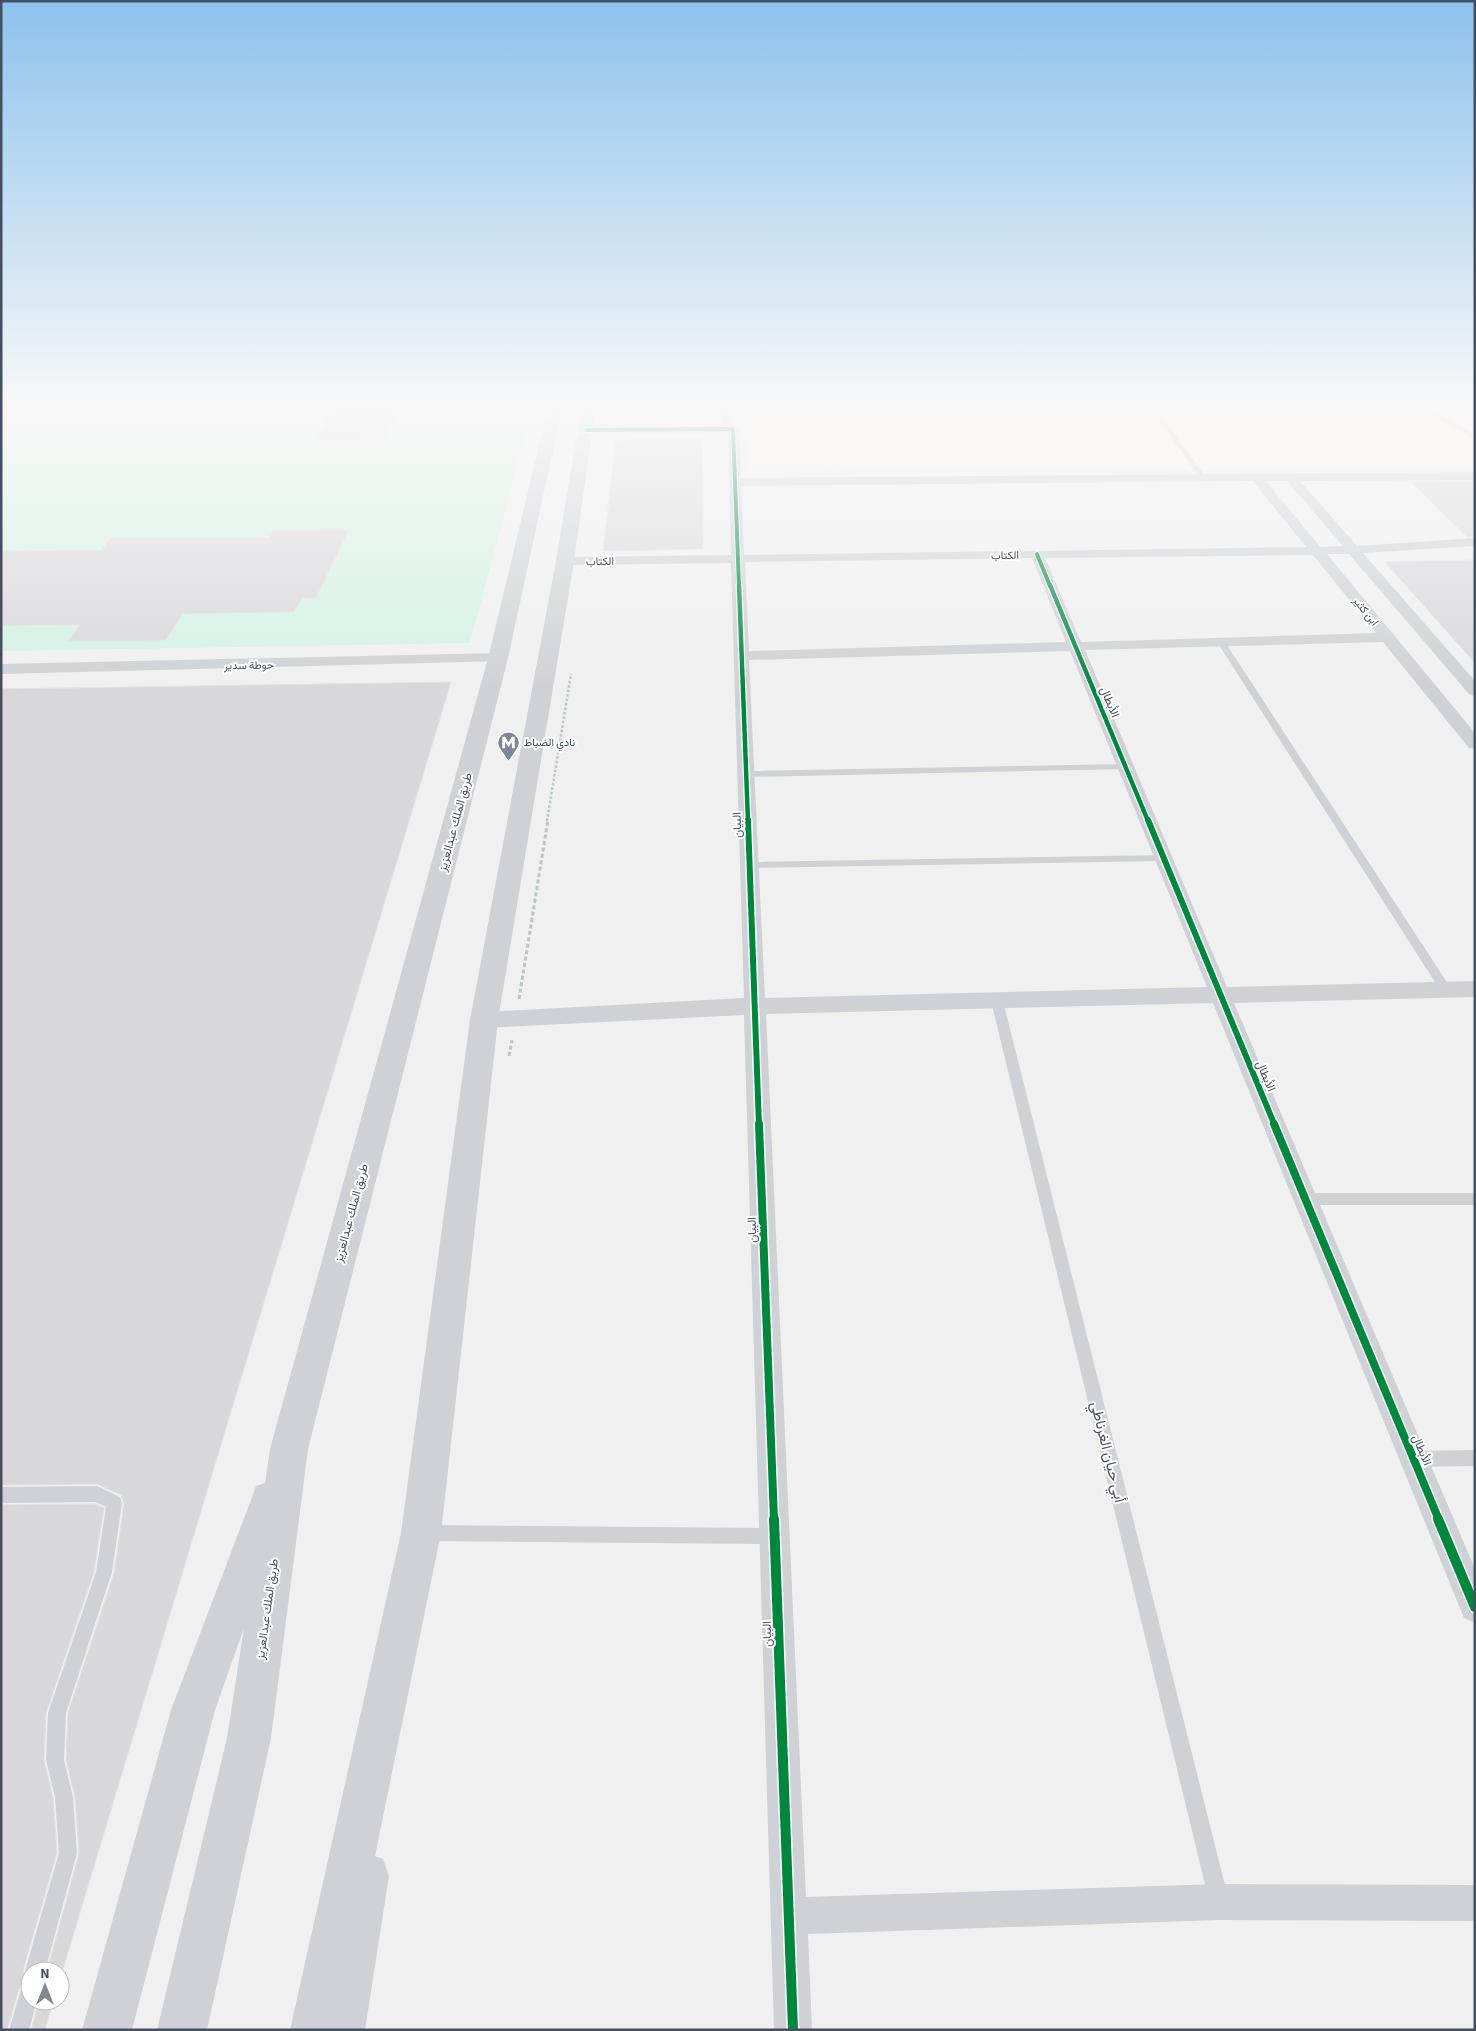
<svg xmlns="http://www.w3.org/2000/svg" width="1476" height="2031" font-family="'Source Sans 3',Vazirmatn,sans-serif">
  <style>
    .commercial { fill: #f8f6ec }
    .green { fill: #d3f2e3 }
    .building { fill: #d8d8db; stroke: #e2e2e3 }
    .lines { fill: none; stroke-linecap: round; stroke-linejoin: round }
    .path-far1 { stroke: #b9c6c5; stroke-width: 2.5; stroke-dasharray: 2.5 2; stroke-linecap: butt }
    .path { stroke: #b9c6c5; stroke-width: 3; stroke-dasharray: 4 2.5; stroke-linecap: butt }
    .lane { fill: #ced1d5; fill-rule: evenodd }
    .street { fill: #ced1d5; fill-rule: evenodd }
    .secondary { fill: #ced1d6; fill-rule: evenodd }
    .cycleway-far4-casing { stroke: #fff; stroke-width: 5.5 }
    .cycleway-far3-casing { stroke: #fff; stroke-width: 7 }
    .cycleway-far2-casing { stroke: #fff; stroke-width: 9 }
    .cycleway-far1-casing { stroke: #fff; stroke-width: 11 }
    .cycleway-casing { stroke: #fff; stroke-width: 13 }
    .cycleway-far4 { stroke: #00873e; stroke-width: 4 }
    .cycleway-far3 { stroke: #00873e; stroke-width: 4.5 }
    .cycleway-far2 { stroke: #00873e; stroke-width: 6 }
    .cycleway-far1 { stroke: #00873e; stroke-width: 8 }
    .cycleway { stroke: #00873e; stroke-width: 10 }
    .labels { text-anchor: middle; stroke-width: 4; stroke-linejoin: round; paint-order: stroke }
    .far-street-label { font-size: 11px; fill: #454f60; stroke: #fff }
    .far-poi-label { font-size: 11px; fill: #454f60; stroke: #fff; text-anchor: start }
    .street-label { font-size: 12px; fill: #454f60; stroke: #fff }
    .near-street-label { font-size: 15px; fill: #454f60; stroke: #fff }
  </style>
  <rect width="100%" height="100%" fill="#f1f0f0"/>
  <path class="commercial" d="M744,404H1475V467L750,471Z"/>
  <path class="green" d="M1,404H534L470,643L1,651Z"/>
  <path class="building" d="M336,404H403L385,439L315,440Z
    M702,439L703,549L603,551L616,440Z
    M1411,482H1475V536L1467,537Z
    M349,530L316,598H302L294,612L183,614L166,640L68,641L80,625L1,626V551L101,550L111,538H269L273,531Z
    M1475,560V663L1385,562Z
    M451,682L60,1979V1971H47L79,1853L75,1797L66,1760L68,1713L114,1573L124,1503L121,1495L97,1484L1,1485V689Z
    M96,1504L104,1508L94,1572L46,1713L44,1760L53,1797L57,1853L23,1970L28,1979L21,1982L7,2030H1V1505Z
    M39,2001H53L45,2030H31Z"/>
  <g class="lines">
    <path class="path-far1" d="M547,821L571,674"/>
    <path class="path" d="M519,999L548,820
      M509,1056L512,1040"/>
    <path class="lane" d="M1148,404H1154L1206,478L1205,479H1201Z
      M1413,404H1420L1475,434V439Z
      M1218,640L1225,642L1450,987L1452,990L1450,993H1442L1217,642Z
      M1125,764L1128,765V769L746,777L741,774L746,771Z
      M1163,855L1168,858L1163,861L750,868L745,865L750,862Z
      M997,997L1001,998L1003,1001L1228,1897L1225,1904L1218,1907L1211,1904L1208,1897L991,1001L993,998Z
      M1305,1193H1475V1205H1305L1300,1203L1299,1199L1300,1195Z
      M1475,1450V1466L1413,1467L1408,1464L1405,1459L1408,1454L1413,1451Z
      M97,1486L120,1497L122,1503L112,1572L66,1713L64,1760L73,1797L77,1853L45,1971H30V1979L25,1971L59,1853L55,1797L46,1760L48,1713L96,1572L106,1507L96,1502L1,1503V1487Z
      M425,1525L774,1528L780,1530L782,1536L780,1542L774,1544L425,1541L419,1539L417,1533L419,1527Z
      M30,1980V2001H37L29,2030H9L23,1983Z"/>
    <path class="street" d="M722,404H732L733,426L739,429L741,478L1475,472V480L1300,481L1357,546L1475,538V546L1363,553L1475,681V696L1469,694L1349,554H1327L1475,733V749L1469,748L1383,642L1085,650L1227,987L1475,981V997L1234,1003L1475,1569V1623L1464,1618L1213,1003L766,1014L806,1897L1219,1884L1475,1885V1921L1219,1920L808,1934L812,2030H774L744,1015L484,1028L476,1026L473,1020L476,1014L484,1012L744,998L731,563L565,565L558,561L565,557L731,555L728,432L586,433L580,430L586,427L722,426ZM1253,481L1306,547L744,555L741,486ZM1266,481H1287L1343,546L1320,547ZM1313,555L1376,633L1081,642L1045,558ZM1032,558L1066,642L749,651L745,562ZM1070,651L1207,987L765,998L749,660Z
      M498,653L503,655L506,658L503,661L1,674V664Z"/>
    <path class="secondary" d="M549,404H563L508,658L308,1449L271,1738L207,2030H157L227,1738L244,1628L215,1710L132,2030H82L171,1710L251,1500L256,1486L265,1483L270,1449L488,658Z
      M582,404H596L574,561L498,1020L441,1533L375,1856L383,1859L389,1876L365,2030H290L401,1533L470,1020L556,561Z"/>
    <defs>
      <path id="cycleway-far4" d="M586,430L733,429L739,586
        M1037,554L1050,586"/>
      <path id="cycleway-far3" d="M739,585L748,821
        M1050,585L1148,821"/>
      <path id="cycleway-far2" d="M748,820L759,1126
        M1148,820L1275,1126"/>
      <path id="cycleway-far1" d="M759,1124L774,1520
        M1274,1124L1439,1520"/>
      <path id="cycleway" d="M774,1519L793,2030
        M1438,1519L1475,1607"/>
    </defs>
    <use href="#cycleway-far4" class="cycleway-far4-casing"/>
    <use href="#cycleway-far3" class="cycleway-far3-casing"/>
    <use href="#cycleway-far2" class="cycleway-far2-casing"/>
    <use href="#cycleway-far1" class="cycleway-far1-casing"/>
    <use href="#cycleway" class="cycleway-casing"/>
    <use href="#cycleway-far4" class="cycleway-far4"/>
    <use href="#cycleway-far3" class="cycleway-far3"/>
    <use href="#cycleway-far2" class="cycleway-far2"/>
    <use href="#cycleway-far1" class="cycleway-far1"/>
    <use href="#cycleway" class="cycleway"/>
  </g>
  <linearGradient id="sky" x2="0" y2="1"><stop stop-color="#8cc2ed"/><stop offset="0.59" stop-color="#f9f8f8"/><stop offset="1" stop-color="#f9f8f8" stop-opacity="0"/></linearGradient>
  <rect width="1476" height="689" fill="url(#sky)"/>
  <defs>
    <symbol id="metro-pin" viewBox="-11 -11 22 30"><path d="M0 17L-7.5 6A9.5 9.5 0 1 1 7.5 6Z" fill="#818792" stroke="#fff"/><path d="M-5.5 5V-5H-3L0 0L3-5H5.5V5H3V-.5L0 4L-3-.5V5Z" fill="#fff"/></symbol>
  </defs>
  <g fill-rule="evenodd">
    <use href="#metro-pin" x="496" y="730" width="25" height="34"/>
  </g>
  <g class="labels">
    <g class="far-street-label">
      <text transform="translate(1005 555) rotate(-1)" y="4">الكتاب</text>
      <text transform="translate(600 561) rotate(-1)" y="4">الكتاب</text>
      <text transform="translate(1366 611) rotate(51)" y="4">ابن كثير</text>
      <text transform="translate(249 665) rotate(-1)" y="4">حوطة سدير</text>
    </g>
    <g class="far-poi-label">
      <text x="524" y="746">نادي الضباط</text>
    </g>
    <g class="street-label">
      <text transform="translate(1110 702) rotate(67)" y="4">الأبطال</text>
      <text transform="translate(455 822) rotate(-75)" y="4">طريق الملك عبدالعزيز</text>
      <text transform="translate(737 825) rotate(-92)" y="4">البيان</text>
      <text transform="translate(1266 1076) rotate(67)" y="4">الأبطال</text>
      <text transform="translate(351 1213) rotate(-75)" y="4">طريق الملك عبدالعزيز</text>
      <text transform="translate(752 1230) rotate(-92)" y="4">البيان</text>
      <text transform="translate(1422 1450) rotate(67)" y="4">الأبطال</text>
      <text transform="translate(267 1609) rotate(-82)" y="4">طريق الملك عبدالعزيز</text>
      <text transform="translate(767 1634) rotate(-92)" y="4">البيان</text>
    </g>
    <g class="near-street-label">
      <text transform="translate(1108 1452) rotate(76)" y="5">أبي حيان الغرناطي</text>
    </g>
  </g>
  <rect width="1476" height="2031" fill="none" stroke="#454f60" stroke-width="5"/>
  <g transform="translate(45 1986)"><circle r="24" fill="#ffffff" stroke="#b5b9bf"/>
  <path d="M0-4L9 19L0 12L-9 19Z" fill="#818792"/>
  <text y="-8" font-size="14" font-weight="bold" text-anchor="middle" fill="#454f60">N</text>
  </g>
</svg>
